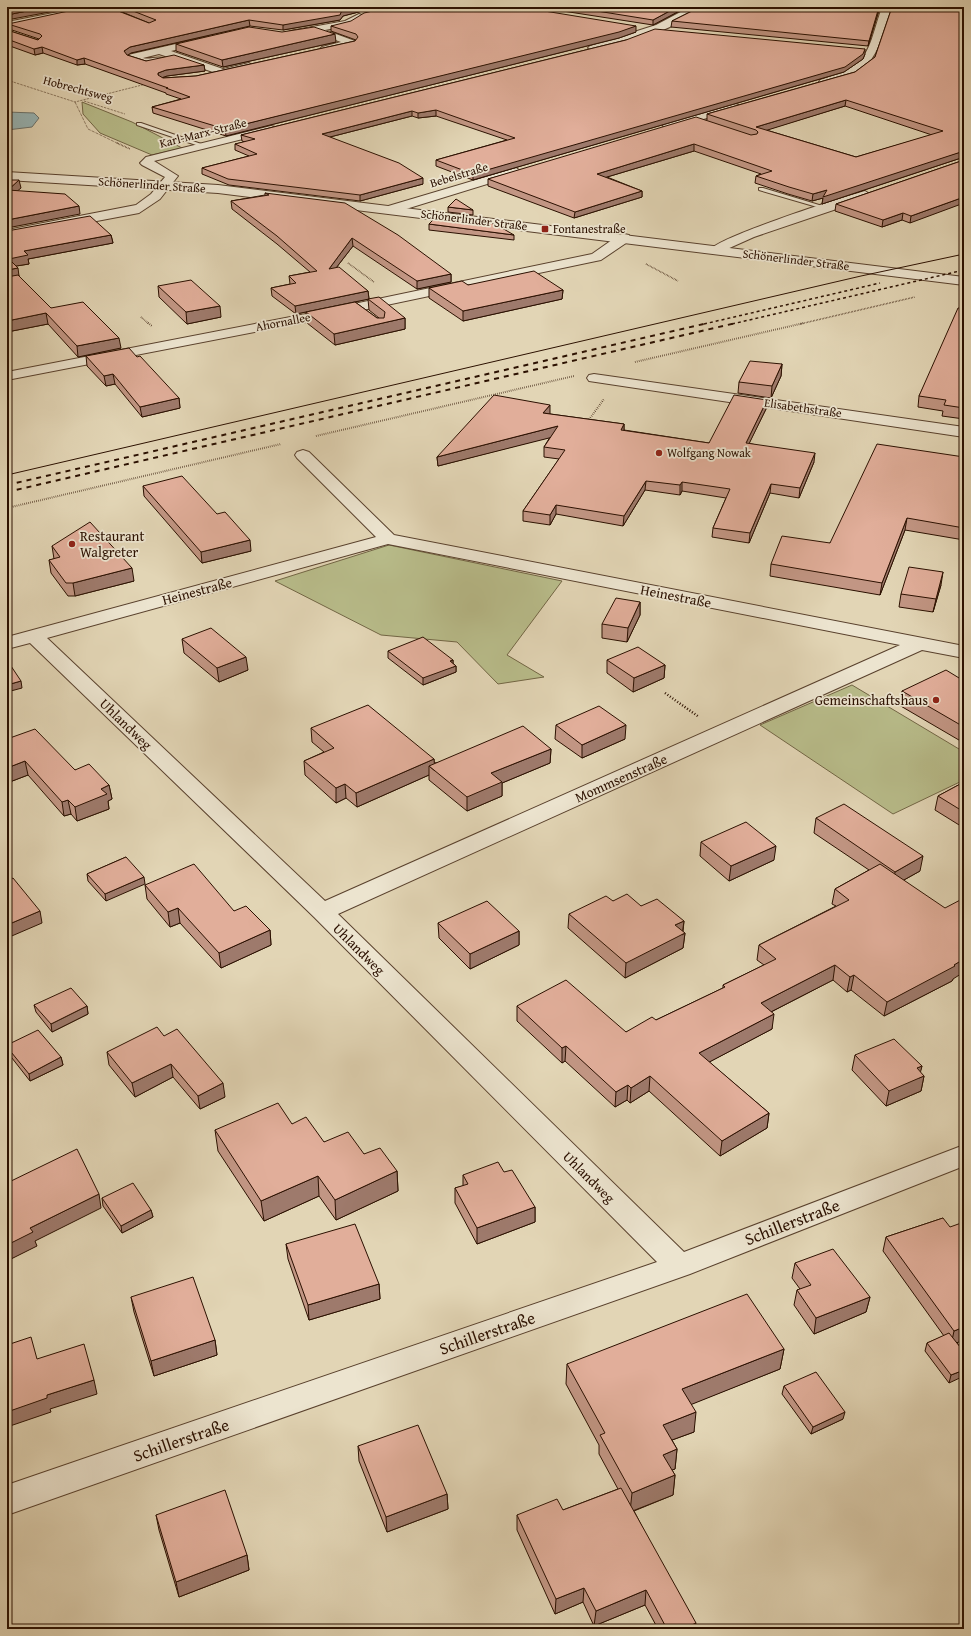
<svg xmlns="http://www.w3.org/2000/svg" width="971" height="1636" font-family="'Gentium Book Plus',serif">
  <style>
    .green { fill: #b8bc8a; stroke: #726645 }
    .water { fill: #98b6b7; stroke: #6c746e }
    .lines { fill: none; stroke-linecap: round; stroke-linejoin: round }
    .service-casing { stroke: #59412d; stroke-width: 2 }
    .minor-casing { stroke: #59412d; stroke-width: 2 }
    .tertiary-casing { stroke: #59412d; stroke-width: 2 }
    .path-far3 { stroke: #2b1000; stroke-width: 1; stroke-dasharray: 0.5 1; stroke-linecap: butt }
    .path-far2 { stroke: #2b1000; stroke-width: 1.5; stroke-dasharray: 0.5 1; stroke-linecap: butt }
    .path-far1 { stroke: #2b1000; stroke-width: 2; stroke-dasharray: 0.5 1.5; stroke-linecap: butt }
    .path { stroke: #2b1000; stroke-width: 2.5; stroke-dasharray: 1 2; stroke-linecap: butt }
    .service { fill: #ece4cf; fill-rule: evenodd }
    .minor { fill: #ece4cf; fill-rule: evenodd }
    .tertiary { fill: #ece4cf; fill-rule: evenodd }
    .tram { stroke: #2b1000; stroke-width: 1 }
    .rail-far1 { stroke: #2b1000; stroke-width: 1.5; stroke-dasharray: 3 3; stroke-linecap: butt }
    .rail { stroke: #2b1000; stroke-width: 2; stroke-dasharray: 5 5; stroke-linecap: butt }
    .wall { fill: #c29684; stroke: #2b1000; fill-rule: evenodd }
    .shaded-wall { fill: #9e7a6c; stroke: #2b1000 }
    .building { fill: #e1ae9a; stroke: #2b1000; fill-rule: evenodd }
    .poi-dot { fill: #8f2418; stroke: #ece4cf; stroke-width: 1.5 }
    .labels { text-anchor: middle; stroke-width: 3.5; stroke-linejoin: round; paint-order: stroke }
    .far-street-label { font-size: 12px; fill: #2b1000; stroke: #ece4cf }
    .far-poi-label { font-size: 12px; fill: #2b1000; stroke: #ece4cf; text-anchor: start }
    .poi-label { font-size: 14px; fill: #2b1000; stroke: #ece4cf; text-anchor: start }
    .street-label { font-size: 14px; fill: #2b1000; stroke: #ece4cf }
    .near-street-label { font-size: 17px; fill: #2b1000; stroke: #ece4cf }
  </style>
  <rect width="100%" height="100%" fill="#e2d5b5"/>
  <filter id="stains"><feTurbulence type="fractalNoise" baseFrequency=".005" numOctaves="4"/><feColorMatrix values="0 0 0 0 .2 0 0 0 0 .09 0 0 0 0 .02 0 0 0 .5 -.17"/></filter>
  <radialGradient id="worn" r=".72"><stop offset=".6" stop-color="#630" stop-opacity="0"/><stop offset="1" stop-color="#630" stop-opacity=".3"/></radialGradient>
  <path class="green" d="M82,102L132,122L182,148L152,155L100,133L83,114Z
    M389,545L562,581L507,655L544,677L498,684L457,642L381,635L275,581Z
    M852,685L964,752V780L893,814L760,725Z"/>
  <path class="water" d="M7,112L34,113L39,118L32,127L7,130Z"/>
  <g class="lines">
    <defs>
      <path id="service" d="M137,123H141L207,146L202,147L137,125Z
        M759,188H763L829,208L824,209L759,190Z"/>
      <path id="minor" d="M84,7H103L98,10L7,28V22Z
        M690,7H701C682,29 621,44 593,51L588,48L590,46L656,25Z
        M882,7H892C876,53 877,72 824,85L820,84L819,82L820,80C872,63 866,54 882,7Z
        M359,14L362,15V19L351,25L325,30L355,41L357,43L355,45L325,52L320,49L322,47L341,42L313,32L290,37L285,34L290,31L345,21Z
        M206,37L209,38L211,40L209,42L171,51L223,69L249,63L254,66L253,68L222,75L159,54L143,58C149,60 156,56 163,58L164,60L163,62L146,65L128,59L126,57L128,55Z
        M735,104L739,105L740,107L739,109L668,129L663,126L664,124Z
        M271,126L275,127L277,129L275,131L154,161L178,176L160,199L139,213L7,238V230L136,205L151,194L165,177L142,165L140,163L146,157Z
        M516,168L522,172L520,174L393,213L389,214L383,210L385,207Z
        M865,191L871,195L869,198L754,237L716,254L710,250C718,237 843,197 865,191Z
        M624,234L629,235L630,238L629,241L601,260L596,261L306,322L7,380V372L306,314L592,254L619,235Z
        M594,374L964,427V437L589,381L587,378L589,375Z
        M303,450L309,452L394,535L964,646V658L922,650L338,914L684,1252L964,1145V1166L690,1274L7,1515V1485L657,1262L314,917L30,643L7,649V637L376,537L297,458L295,455L297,452ZM388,544L900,645L325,901L47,638Z"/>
      <path id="tertiary" d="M7,172L218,185L964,277V285L218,193L7,180Z"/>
    </defs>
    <use href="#service" class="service-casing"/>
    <use href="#minor" class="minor-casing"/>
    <use href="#tertiary" class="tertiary-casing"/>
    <path class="path-far3" d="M7,80L75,102L146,84
      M84,101L125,114
      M75,102L88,129L119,144"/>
    <path class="path-far2" d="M117,143L130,149
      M348,263L374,282
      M646,264L678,281
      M141,317L149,324
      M800,324L915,297"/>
    <path class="path-far1" d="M148,323L152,326
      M635,362L804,323
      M588,421L604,399
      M316,436L574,376
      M7,508L281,444"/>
    <path class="path" d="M665,693L699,717"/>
    <use href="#service" class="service"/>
    <use href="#minor" class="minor"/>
    <use href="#tertiary" class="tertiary"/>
    <path class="tram" d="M7,475L861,276L964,254"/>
    <path class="rail-far1" d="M704,324L880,283
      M732,324L964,270"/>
    <path class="rail" d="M7,485L708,323
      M7,492L736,323"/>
  </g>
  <path class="wall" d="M110,7H378L343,16L340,20L283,30L250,26L131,53L127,55L146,61L204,65L205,71L167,76L162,78H163L196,76L355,41L356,40L331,31V26L636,32L619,38L226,136L153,113L152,107L181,99L166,94V93L85,64L77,65L43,53L35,55L7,45V30L38,40L39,39L9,29L8,24L149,23Z
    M537,7H687L653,25Z
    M697,7H880L868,46L671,27L672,21L692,11Z
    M892,7L964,157L822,204L823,198L812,201L788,194L755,183L756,176L761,174L694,151L607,177L642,191V197L574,218L488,186V179L707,120V114L855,72L875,57ZM845,106L932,135L856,157L766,130Z
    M626,40L865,54L863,59L844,72L473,180L436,166V160L507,140L436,116L418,118L412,116L330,137L423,184L360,201L229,185L202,174V168L249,156L235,150V144L245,142L242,141L241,135Z
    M336,42L223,67L176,51V44Z
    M964,160L910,223L902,220L882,227L835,211L836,204Z
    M265,193L451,274V282L417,289L353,246L336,268L368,291L369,299L405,318V329L335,345L307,323L306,312L296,314L272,296L271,288L290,284L289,276L310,272L277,244L232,209L231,201L265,195ZM368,299L369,310L379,318H377L355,302Z
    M448,207L473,210V215L448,212Z
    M429,224L514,235V240L429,230Z
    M7,231L111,235L113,243L28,259L29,264L16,266L19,276L51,308L121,348L78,357L48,324L7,332Z
    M468,285L563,290L562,299L463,321L429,298V288Z
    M158,286L221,317L187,324L159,297Z
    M964,308V419L942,416L943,411L918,407L919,396Z
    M86,356L179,398L180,408L142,417L115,384L106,386L87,366Z
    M782,364L781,376L771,398L738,393L739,382Z
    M767,400L766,409L749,443L814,462L799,498L770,493L749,543L712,537L713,528L726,498L682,491L680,495L645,490L623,526L556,514L550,525L523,521V511L559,459L544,457V447L550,437L438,466L437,457L550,414L624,424V430L709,443Z
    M964,457V540L905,530L880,595L770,576L771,564L830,543Z
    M143,486L217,514L251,551L202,563L144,496Z
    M52,546L134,581L75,596H68L51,573L49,560L54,559Z
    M941,585L933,612L899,607L901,594Z
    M640,602V615L627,642L602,638V624Z
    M182,639L248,670L219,682L184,653Z
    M388,651L453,660V663L456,666V672L423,685L388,658Z
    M607,660L665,665L664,678L633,692L607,673Z
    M964,681V743L899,705L902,691Z
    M556,725L625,739L582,758L555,739Z
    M311,728L434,759V763L551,749L550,763L502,783V796L467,811L429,780V775L357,807L346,798L336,803L305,775L304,761L324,752L312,742Z
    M7,739L109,785L112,799L108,801L109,809L77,821L71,814L64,816L28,775L7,783Z
    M964,782V828L935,810L938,796Z
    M816,818L920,871L904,880L953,979L952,981L884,1016L851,990L847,992L833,980L771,1012L772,1029L709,1062L769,1113L767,1128L720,1156L649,1091L630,1103L627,1100L615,1107L565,1061L562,1063L517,1021V1006L626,1032L656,1020L723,988V985L764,965L757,960L759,945L836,906L832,904L835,889L869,870L814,833Z
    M701,842L774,860L729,881L700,856Z
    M126,857L106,901L88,881L87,874Z
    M145,885L234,911L270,930L271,945L221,968L180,923L170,927L147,899Z
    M613,901L641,906L684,921L683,932L685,933L683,948L625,978L568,928L569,914Z
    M438,923L519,931V945L470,969L439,938Z
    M34,1005L87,1006L88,1014L52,1032L36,1012Z
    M164,1036L225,1097L200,1109L173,1077L135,1097L109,1065L107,1052Z
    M7,1045L61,1057L63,1065L30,1081L8,1053Z
    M855,1055L922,1066L920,1072L924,1076L921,1091L886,1106L852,1070Z
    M292,1124L324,1142L364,1154L397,1171L398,1191L336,1220L319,1196L264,1221L218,1151L215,1130Z
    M463,1175L535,1207V1222L477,1244L455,1203V1188L463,1186Z
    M102,1198L151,1210L153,1217L122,1233L103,1206Z
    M943,1218L957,1343L964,1352L949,1383L925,1351L927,1343L944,1336L883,1251L886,1237Z
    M286,1244L379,1284L380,1299L309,1320L288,1259Z
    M795,1263L870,1297L866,1312L814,1334L794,1305L797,1290L800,1289L792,1278Z
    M131,1297L215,1340L217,1355L154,1376L134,1312Z
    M784,1349L780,1369L691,1404L694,1432L672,1440L677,1449L675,1469L672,1470L675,1475L673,1495L634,1511L695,1629H658L645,1605L594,1626L583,1602L555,1614L517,1530V1515L563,1510L618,1489L599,1454V1445L566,1384L567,1364Z
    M784,1386L843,1419L811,1434L782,1394Z
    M358,1446L447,1494L448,1509L387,1532L359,1461Z
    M156,1515L247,1555L249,1570L179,1597L159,1530Z"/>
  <path class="shaded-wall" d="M47,7H76L7,20V15Z
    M355,7H378L343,16L340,20L283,30V25Z
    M677,7H687L653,25V20Z
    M879,7H880L868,46L869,41Z
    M249,20L250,26L131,53L125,57L124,51L130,47Z
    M636,26V32L619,38L226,136L225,129Z
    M335,34L336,42L223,67L222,60Z
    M42,47L43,53L35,55L34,49Z
    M865,49V54L863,59L844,72L473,180V174Z
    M84,58L85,64L77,65V60Z
    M204,65L205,71L167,76L158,79V81V73L166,70Z
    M846,100L845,106L758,133L756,127Z
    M436,110V116L418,118V113Z
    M412,111V116L322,139V134Z
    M694,144V151L597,180V174Z
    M964,151V157L822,204L823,198L812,201L813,194Z
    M423,178V184L360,201V195Z
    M19,180L21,188L9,198L8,190Z
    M642,191V197L574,218L575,212Z
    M964,197V203L910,223L911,216Z
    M79,206L80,214L7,228V220Z
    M903,213L902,220L882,227L883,220Z
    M111,235L113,243L28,259L29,264L10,267L9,259L24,251Z
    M352,238L353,246L329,277V269Z
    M18,268L19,276L7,278V270Z
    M451,274V282L417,289V281Z
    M563,290L562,299L463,321V311Z
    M368,291L369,299L296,314L295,306Z
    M220,306L221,317L187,324L186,312Z
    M46,313L48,324L7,332V321Z
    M405,318V329L335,345L334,334Z
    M119,338L121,348L78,357L77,346Z
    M782,364L781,376L771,398L772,386Z
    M113,374L115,384L106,386L104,376Z
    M179,398L180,408L142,417L140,407Z
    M767,400L766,409L745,452L746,443Z
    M550,405V414L543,413Z
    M624,424V433L621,430Z
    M558,426L557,436L438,466L437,457Z
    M815,453L814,462L799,498L800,488Z
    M646,481L645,490L623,526L624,516Z
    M682,482V491L680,495V485Z
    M771,484L770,493L749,543L750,533Z
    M556,505V514L550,525V515Z
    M907,518L905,530L880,595L882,583Z
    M250,540L251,551L202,563L201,552Z
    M132,568L134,581L75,596L73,583Z
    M943,572L941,585L933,612L936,599Z
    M640,602V615L627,642L628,628Z
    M246,657L248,670L219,682L217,668Z
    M453,660V667L456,666V672L423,685V678Z
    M665,665L664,678L633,692L634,678Z
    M21,681L22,688L7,692V685Z
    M626,725L625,739L582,758V745Z
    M551,749L550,763L502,783V796L467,811V797L491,773Z
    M434,759L435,771L429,766V775L357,807L356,793Z
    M25,761L28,775L7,783V768Z
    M345,784L346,798L336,803V788Z
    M109,785L112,799L108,801L109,809L77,821L75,807L101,789Z
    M68,800L71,814L64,816L62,802Z
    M776,846L774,860L729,881L731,866Z
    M923,856L920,871L893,886L895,872Z
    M144,877L145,884L106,901L105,894Z
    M178,908L180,923L170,927L168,912Z
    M40,911L42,923L7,938V925Z
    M684,921L682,935L685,933L683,948L625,978L626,963L675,925Z
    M270,930L271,945L221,968L219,953Z
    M519,931V945L470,969V954Z
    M964,959V972L953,979L952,981L884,1016L887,1002Z
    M835,965L833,980L759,1018L761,1003Z
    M854,975L851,990L847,992L850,977Z
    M87,1006L88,1014L52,1032L51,1024Z
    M774,1014L772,1029L698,1068L699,1053Z
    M566,1046L565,1061L562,1063V1048Z
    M61,1057L63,1065L30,1081L29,1074Z
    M171,1064L173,1077L135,1097L132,1083Z
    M922,1066L919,1078L924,1076L921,1091L886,1106L889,1091L917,1068Z
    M650,1076L649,1091L630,1103L631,1088Z
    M223,1083L225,1097L200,1109L198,1096Z
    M628,1085L627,1100L615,1107L616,1092Z
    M769,1113L767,1128L720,1156L722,1141Z
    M397,1171L398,1191L336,1220L335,1200Z
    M318,1176L319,1196L264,1221L261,1201Z
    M99,1194L101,1208L35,1241L37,1246L7,1261V1245L30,1228Z
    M535,1207V1222L477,1244V1228Z
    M151,1210L153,1217L122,1233L121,1226Z
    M379,1284L380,1299L309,1320L308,1305Z
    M870,1297L866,1312L814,1334L816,1318Z
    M964,1327V1340L951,1345L954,1331Z
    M215,1340L217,1355L154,1376L151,1361Z
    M784,1349L780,1369L680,1409L682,1389Z
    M964,1370V1376L949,1383L951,1375Z
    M94,1380L97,1394L50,1409L51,1412L7,1427V1412L47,1395Z
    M696,1412L694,1432L661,1444L663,1425Z
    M845,1412L843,1419L811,1434L813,1427Z
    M677,1449L675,1469L661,1474L663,1455Z
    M675,1475L673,1495L630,1512L632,1493Z
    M447,1494L448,1509L387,1532L386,1517Z
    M247,1555L249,1570L179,1597L176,1582Z
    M584,1588L583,1602L555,1614L556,1599Z
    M646,1590L645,1605L594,1626L596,1611Z
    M696,1623L695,1629H683Z"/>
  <path class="building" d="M7,7H47L7,15Z
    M87,7H108L149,23L156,20L123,7H355L342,10L340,15L283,25L249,20L130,47L124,51L127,55L146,61L174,55L204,65L166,70L158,73V75L163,78L196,76L355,41L358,37L356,34L331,26L351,21L364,13L390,7H520L636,26L619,32L225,129L152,107L190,97L166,88H168L84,58L77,60L42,47L34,49L7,39V30L38,40L42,36L40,34L8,24Z
    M572,7H677L653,20Z
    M697,7H879L869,41L672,21L692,11Z
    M892,7H964V151L823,197L827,190L813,194L789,187L756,176L772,171L694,144L597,174L642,191L575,212L488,179L696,117L751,135L757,134L758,132L756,130L707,114L855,72L875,57ZM846,100L943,131L856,157L756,127Z
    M249,27L282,32L314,27L335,34L222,60L176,44Z
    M655,29L865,49L863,54L845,67L473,174L436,160L515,138L436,110L418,113L412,111L322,134L399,163L423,178L360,195L228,179L202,168L257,154L235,144L255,139L241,135L626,40Z
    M964,160V197L911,216L903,213L883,220L836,204Z
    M7,180H19L8,190L65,194L79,206L7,220Z
    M265,193L345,203L398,235L451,274L417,281L352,238L329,269L339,267L368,291L295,306L271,288L296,283L289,276L317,271L277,236L231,201L269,195Z
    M456,199L473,210L448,207Z
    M90,216L111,235L24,251L28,255L9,259L18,268L7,270V231Z
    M437,216L495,224L514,235L429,224Z
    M534,271L563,290L463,311L429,288L462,281L468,285Z
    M18,275L51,308L83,302L119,338L77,346L46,313L7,321V277Z
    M191,280L220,306L186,312L158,286Z
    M379,297L405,318L334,334L306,312L355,302L377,318H384L385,312L368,299Z
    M958,308H964V408L944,405L946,400L919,396Z
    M129,348L137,357L140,356L179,398L140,407L113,374L104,376L86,356Z
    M750,361L782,364L772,386L739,382Z
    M494,395L550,405L543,413L624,424L621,430L709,443L734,395L767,400L746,443L815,453L800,488L771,484L750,533L713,528L730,489L682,482L680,485L646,481L624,516L556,505L550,515L523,511L565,450L544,447L558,426L437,457Z
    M877,444L964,457V528L907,518L882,583L771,564L782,536L830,543Z
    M182,476L217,514L225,512L250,540L201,552L143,486Z
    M90,522L132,568L73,583H66L49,560L60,557L52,546Z
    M909,567L943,572L936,599L901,594Z
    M616,598L640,602L628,628L602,624Z
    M211,628L246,657L217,668L182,639Z
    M423,637L453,660L450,661L456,666L423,678L388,651Z
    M638,647L665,665L634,678L607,660Z
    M7,660L21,681L7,685Z
    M946,670L964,681V727L902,691Z
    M368,705L434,759L356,793L345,784L336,788L304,761L334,748L311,728Z
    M599,706L626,725L582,745L556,725Z
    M523,726L551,749L491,773L502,782L467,797L429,766Z
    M35,729L75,770L89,764L109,785L101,789L107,794L75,807L68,800L62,802L25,761L7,768V739Z
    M964,782V812L938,796Z
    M844,804L923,856L895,872L816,818Z
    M746,822L776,846L731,866L701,842Z
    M126,857L144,877L105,894L87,874Z
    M194,864L234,911L246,906L270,930L219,953L178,908L168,912L145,885Z
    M880,864L945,908L964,898V959L954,965L955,966L887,1002L854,975L850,977L835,965L761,1003L774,1014L699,1053L769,1113L722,1141L650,1076L631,1088L628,1085L616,1092L566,1046L562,1048L517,1006L566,980L626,1032L652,1017L656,1020L725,987L723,985L776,959L759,945L849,900L835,889Z
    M13,878L40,911L7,925V881Z
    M627,894L641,906L657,899L684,921L675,925L685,933L626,963L569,914L606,896L613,901Z
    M487,901L519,931L470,954L438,923Z
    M71,988L87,1006L51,1024L34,1005Z
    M157,1027L164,1036L177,1029L223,1083L198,1096L171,1064L132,1083L107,1052Z
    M38,1030L61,1057L29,1074L7,1047V1045Z
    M894,1039L922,1066L917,1068L924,1076L889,1091L855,1055Z
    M278,1103L292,1124L306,1117L324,1142L348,1132L364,1154L380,1148L397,1171L335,1200L318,1176L261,1201L215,1130Z
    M77,1149L99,1194L30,1228L33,1232L7,1245V1183Z
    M498,1162L504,1172L512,1170L535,1207L477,1228L455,1188L468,1184L463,1175Z
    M133,1183L151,1210L121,1226L102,1198Z
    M943,1218L950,1227L964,1222V1327L954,1331L886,1237Z
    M355,1224L379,1284L308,1305L286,1244Z
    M833,1249L870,1297L816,1318L797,1290L811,1285L795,1263Z
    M193,1277L215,1340L151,1361L131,1297Z
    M747,1294L784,1349L682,1389L696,1412L663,1425L677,1449L663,1455L675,1475L632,1493L600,1435L605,1433L567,1364Z
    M949,1333L964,1352V1370L951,1375L927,1343Z
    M31,1337L37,1359L84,1344L94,1380L47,1395V1398L7,1412V1345Z
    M816,1372L845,1412L813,1427L784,1386Z
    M418,1425L447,1494L386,1517L358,1446Z
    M621,1488L696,1623L683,1629H667L646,1590L596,1611L584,1588L556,1599L517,1515L557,1499L563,1510Z
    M225,1490L247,1555L176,1582L156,1515Z"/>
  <g class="poi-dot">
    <rect x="541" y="225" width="8" height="8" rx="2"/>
    <circle cx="659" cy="453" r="4"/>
    <circle cx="72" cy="544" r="4"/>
    <circle cx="936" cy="700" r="4"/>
  </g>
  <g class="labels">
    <g class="far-street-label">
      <text transform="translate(78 89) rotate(15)" y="4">Hobrechtsweg</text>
      <text transform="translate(203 133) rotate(-14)" y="4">Karl-Marx-Straße</text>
      <text transform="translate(459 175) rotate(-17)" y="4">Bebelstraße</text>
      <text transform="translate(152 185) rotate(4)" y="4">Schönerlinder Straße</text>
      <text transform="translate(474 220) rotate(7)" y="4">Schönerlinder Straße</text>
      <text transform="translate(796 260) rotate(7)" y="4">Schönerlinder Straße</text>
      <text transform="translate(283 322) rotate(-11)" y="4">Ahornallee</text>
      <text transform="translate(803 408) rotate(8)" y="4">Elisabethstraße</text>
    </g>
    <g class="far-poi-label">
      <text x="553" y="233">Fontanestraße</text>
      <text x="667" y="457">Wolfgang Nowak</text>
    </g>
    <g class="poi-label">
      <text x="80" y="541">Restaurant<tspan x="80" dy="16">Walgreter</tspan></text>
      <text x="928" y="705" text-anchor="end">Gemeinschaftshaus</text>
    </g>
    <g class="street-label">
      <text transform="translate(197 591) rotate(-15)" y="5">Heinestraße</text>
      <text transform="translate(676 596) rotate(11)" y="5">Heinestraße</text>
      <text transform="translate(126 724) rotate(44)" y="5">Uhlandweg</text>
      <text transform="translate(621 778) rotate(-24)" y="5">Mommsenstraße</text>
      <text transform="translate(359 949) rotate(45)" y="5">Uhlandweg</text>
      <text transform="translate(589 1177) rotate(45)" y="5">Uhlandweg</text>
    </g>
    <g class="near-street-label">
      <text transform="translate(792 1222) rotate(-21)" y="6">Schillerstraße</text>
      <text transform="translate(487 1333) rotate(-19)" y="6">Schillerstraße</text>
      <text transform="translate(181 1440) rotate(-19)" y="6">Schillerstraße</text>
    </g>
  </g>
  <rect width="971" height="1636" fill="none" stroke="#e2d5b5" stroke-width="24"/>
  <rect x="8" y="8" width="955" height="1620" fill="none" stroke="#2b1000" stroke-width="2"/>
  <rect x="12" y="12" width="947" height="1612" fill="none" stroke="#2b1000"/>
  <rect width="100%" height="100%" filter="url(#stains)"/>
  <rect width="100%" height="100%" fill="url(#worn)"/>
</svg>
